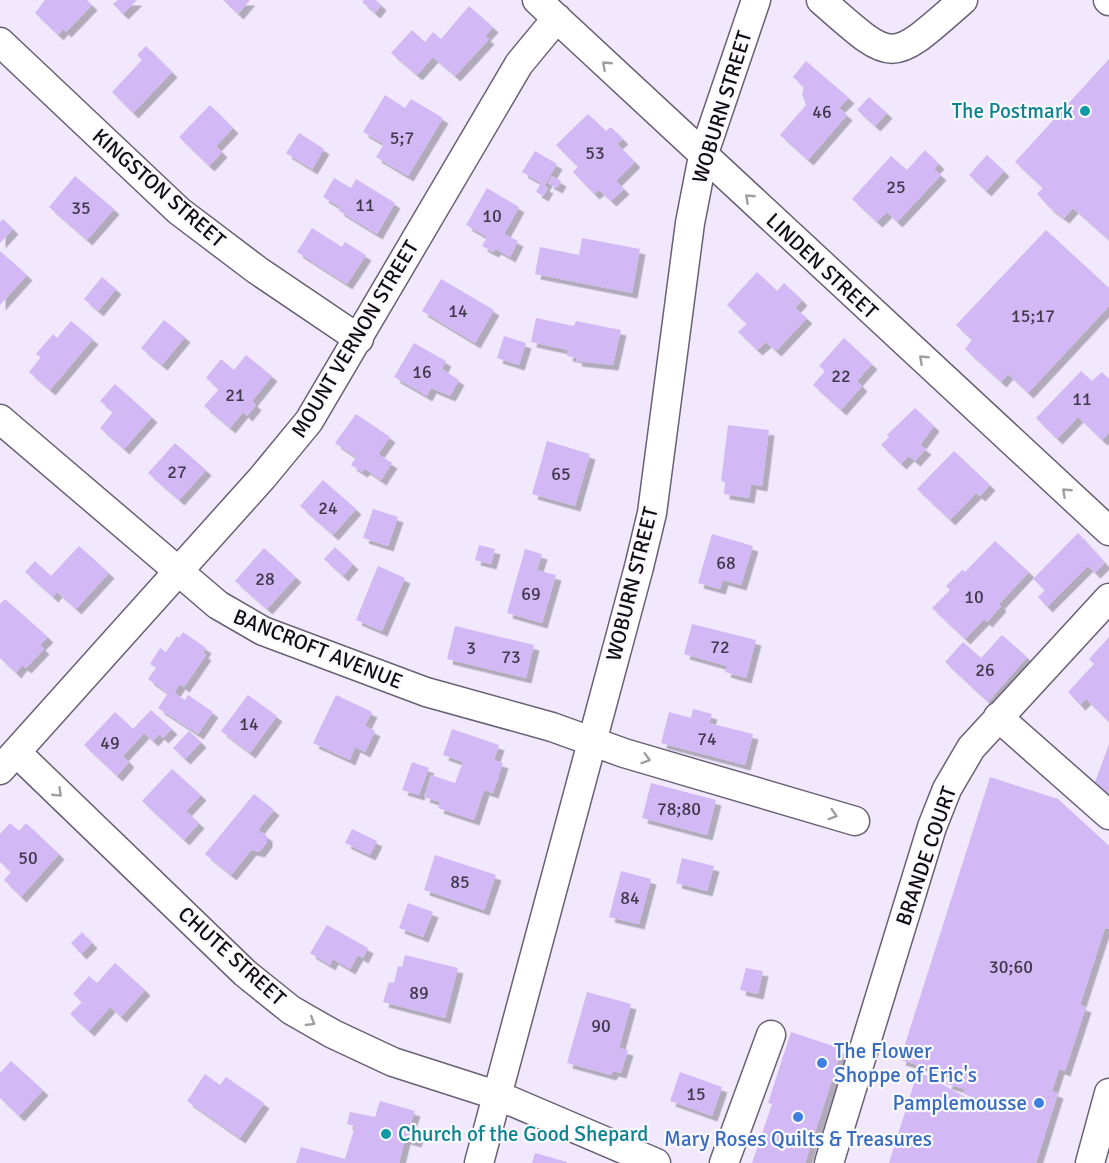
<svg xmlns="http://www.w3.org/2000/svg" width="1109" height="1163" font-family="Signika,sans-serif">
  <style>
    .building { fill: #d2b8f4; filter: url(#shadow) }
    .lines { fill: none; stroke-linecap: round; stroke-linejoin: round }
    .minor-casing { stroke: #686173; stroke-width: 31 }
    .minor { stroke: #fff; stroke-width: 28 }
    .oneway { stroke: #9f9ea1 }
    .culture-dot { fill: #0f9aa8; stroke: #fbf9fd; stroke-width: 2 }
    .shop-dot { fill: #3f7fe0; stroke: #fbf9fd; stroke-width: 2 }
    .labels { text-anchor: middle; stroke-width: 4.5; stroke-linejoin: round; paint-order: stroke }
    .number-label { font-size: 18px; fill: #40384b }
    .street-label { font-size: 21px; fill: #100d13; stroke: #fbf9fd }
    .culture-label { font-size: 21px; fill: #0d838f; stroke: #fbf9fd; text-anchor: end }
    .shop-label { font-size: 21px; fill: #366cbe; stroke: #fbf9fd; text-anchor: start }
  </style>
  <defs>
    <filter id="shadow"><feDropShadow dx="5.5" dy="5.5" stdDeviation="0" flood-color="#0004"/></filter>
  </defs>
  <rect width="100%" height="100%" fill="#f1e8fe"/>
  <path class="building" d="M45,0H87L92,5L66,32L63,29L58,35L35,13Z
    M118,0H137L123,14L113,4Z
    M223,0H250L238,14Z
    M364,0H376L381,5L375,13L362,2Z
    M469,6L493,27L485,36L489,39L455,76L433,57L417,75L391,53L412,30L425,42L433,32L441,39Z
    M146,46L172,72L133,113L112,92L142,60L137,55Z
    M1109,59V240L1073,208L1064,218L1050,208L1037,194L1043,188L1015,162Z
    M806,61L849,98L839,108L847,115L808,160L780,135L806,105L802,94L804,87L793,77Z
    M385,95L405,108L411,99L443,118L408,176L376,157L384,144L363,132Z
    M869,97L887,113L875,126L857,110Z
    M210,105L233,128L216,146L222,152L209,166L179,137Z
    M588,114L606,131L611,127L623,139L617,144L635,162L616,181L624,189L611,201L599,190L594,194L573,172L578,167L556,145Z
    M299,133L324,149L312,169L286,153Z
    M925,150L939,164L934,169L941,175L897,222L887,212L877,222L852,199L891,156L907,170Z
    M535,151L557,164L544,186L548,188L543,196L536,192L541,183L522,172Z
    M987,155L1004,171L986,191L969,175Z
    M75,176L114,209L87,240L49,207Z
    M552,176L561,181L557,188L548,183Z
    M334,178L351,188L356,179L395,203L377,234L338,210L340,207L323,197Z
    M487,188L519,207L504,234L518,241L510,257L496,249L493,252L482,246L487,237L466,225Z
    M3,219L13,229L0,243V222Z
    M312,228L342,247L345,242L366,255L347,284L297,252Z
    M1046,230L1109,288V306L1028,393L1008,374L1001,382L965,349L972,340L956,325Z
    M582,238L640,249L632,293L535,274L540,247L579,255Z
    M0,251L27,275L0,305Z
    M757,272L777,291L784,283L802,300L795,308L807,318L776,351L766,342L757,350L738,332L747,324L727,305Z
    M102,277L116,289L98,311L84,299Z
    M441,279L494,310L475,343L422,311Z
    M536,318L574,326L576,321L621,330L613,365L576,361L577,358L567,356L568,350L531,342Z
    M164,320L185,337L162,365L141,348Z
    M71,321L93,339L50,390L29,372L41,357L36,354L53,334L57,338Z
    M504,336L526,343L519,365L497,358Z
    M844,338L872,364L857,381L862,386L841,410L813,385L825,371L819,366Z
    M414,343L446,361L442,369L459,380L450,396L431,388L427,396L394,377Z
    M246,355L272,376L252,401L256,405L247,416L243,412L230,428L204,406L219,389L206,378L221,359L234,370Z
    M1081,371L1092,381L1102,372L1109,379V433L1102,440L1078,417L1057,439L1036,418Z
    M115,384L152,417L124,449L100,428L113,412L100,401Z
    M915,408L934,426L920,445L926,449L915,461L909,456L901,464L881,445L889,437L887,435Z
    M356,414L390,437L378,454L392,463L381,480L365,469L362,472L351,465L356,457L335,443Z
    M728,425L769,430L762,486L751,484L749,498L724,494L725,482L721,481Z
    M547,441L590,454L575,506L532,494Z
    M175,443L206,470L179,500L148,473Z
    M954,451L990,485L980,496L976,493L950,520L917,489Z
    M323,480L356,509L333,535L300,506Z
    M373,509L398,517L388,546L363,538Z
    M1078,533L1105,563L1095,573L1088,566L1047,607L1038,597L1045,590L1033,579Z
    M712,534L753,546L741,585L723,580L720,589L698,583Z
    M995,541L1029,572L999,604L1001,606L987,622L984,619L965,639L932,608L950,590L946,586L962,570L965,572Z
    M479,545L495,549L491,564L475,560Z
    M79,546L109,573L76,609L57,592L53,597L25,572L35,561L51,576Z
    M335,547L353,564L343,576L324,559Z
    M264,548L296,577L267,609L235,581Z
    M525,549L542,554L537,570L556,575L542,623L507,613Z
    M378,566L405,578L382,631L356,620Z
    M5,599L48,637L40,645L44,649L26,668L22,665L16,673L0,658V604Z
    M692,624L756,640L746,678L725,672L727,666L684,654Z
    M455,626L534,645L526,678L447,659Z
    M183,632L206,648L203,653L206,655L184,687L180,684L174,693L185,700L188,695L213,712L198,734L158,708L168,693L148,679L156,668L150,664L160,648L166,652L177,636L179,638Z
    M1002,635L1027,657L988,702L945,662L963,642L981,658Z
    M1109,637V722L1086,699L1080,705L1068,692L1094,664L1089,659Z
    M248,695L277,716L250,753L221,731Z
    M336,695L372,712L365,726L375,731L365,752L355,747L350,760L313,743Z
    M693,709L712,714L709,723L753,734L745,765L661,743L669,712L691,718Z
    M151,710L172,729L163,738L159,734L153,741L144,733L123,756L129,762L117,776L84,745L115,712L133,729Z
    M452,729L499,745L494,760L503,763L493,793L484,790L474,820L438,808L440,802L424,797L431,775L455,783L463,762L443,755Z
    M189,731L201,742L185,759L173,748Z
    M1109,744V798L1094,785Z
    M412,762L429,768L419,795L402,790Z
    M172,769L201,795L186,811L199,823L184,840L142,801Z
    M990,777L1058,799L1109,846V929L1105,928L1080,1005L1086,1007L1065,1071L1059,1069L1052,1091L1058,1093L1036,1163H889L918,1071L978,1104L980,1099L964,1094L965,1089L946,1084L950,1074L900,1060Z
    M651,783L716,800L707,835L642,818Z
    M254,794L274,810L258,830L267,836V842L259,852L251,850L231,875L205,854Z
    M10,823L19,831L26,823L59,854L21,897L4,880L11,872L0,862V834Z
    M352,829L377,841L370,855L345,843Z
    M435,855L496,875L484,910L424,890Z
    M682,858L714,866L707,891L676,883Z
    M621,871L651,879L639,924L609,917Z
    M408,903L433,912L423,937L399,928Z
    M327,925L368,948L363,958L358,955L350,969L333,959L330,965L310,953Z
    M82,932L92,943L81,954L71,943Z
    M405,955L458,968L445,1018L383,1002L389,982L394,983L398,966L402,967Z
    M115,963L145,990L121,1017L110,1007L89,1031L70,1014L82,1002L73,994L89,976L97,983Z
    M746,968L763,971L758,994L740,990Z
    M587,992L631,1004L619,1048L628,1050L621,1073L613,1071L611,1075L567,1063Z
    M791,1032L842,1049L805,1163H752L772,1104L768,1103Z
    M11,1061L43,1090L19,1116L0,1098V1073Z
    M680,1072L722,1087L712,1116L670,1101Z
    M205,1074L220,1085L226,1077L264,1103L240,1138L187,1101Z
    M380,1101L415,1111L410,1126L420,1129L416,1142L405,1139L399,1163H296L301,1147L345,1159L355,1126L347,1124L350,1112L375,1117Z
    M535,1153L567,1162V1163H532Z"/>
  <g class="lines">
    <defs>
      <path id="minor" d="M537,0L1109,531
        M821,0C895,65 889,65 963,0
        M1108,0L1109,1
        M0,42L179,211L257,270L359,339
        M0,419L218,605L263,631L426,692L552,727L624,753L855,821
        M998,717L1109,815
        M16,752L245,973L291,1010L333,1034L393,1062L499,1096L656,1163
        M0,770L262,478L309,421L519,64L557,18
        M479,1163L639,567L652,513L690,223L703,156L756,0
        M724,1163L771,1035
        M829,1163L932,827L947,789L971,748L1109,598
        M1090,1163L1109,1093"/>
    </defs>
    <use href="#minor" class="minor-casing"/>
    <use href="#minor" class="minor"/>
  </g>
  <defs><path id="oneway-chevron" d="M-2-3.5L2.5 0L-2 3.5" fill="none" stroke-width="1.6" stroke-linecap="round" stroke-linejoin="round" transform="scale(1.5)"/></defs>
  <g class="oneway">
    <use href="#oneway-chevron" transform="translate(606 65) rotate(-137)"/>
    <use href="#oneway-chevron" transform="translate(749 198) rotate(-137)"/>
    <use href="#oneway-chevron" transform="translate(923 359) rotate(-137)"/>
    <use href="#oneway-chevron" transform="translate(1066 492) rotate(-137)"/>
    <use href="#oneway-chevron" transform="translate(646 759) rotate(16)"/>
    <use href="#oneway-chevron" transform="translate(58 793) rotate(44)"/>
    <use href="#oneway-chevron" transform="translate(833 815) rotate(17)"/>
    <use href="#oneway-chevron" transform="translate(311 1022) rotate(31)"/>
  </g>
  <g class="culture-dot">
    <circle cx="1085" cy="111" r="6"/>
    <circle cx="386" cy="1134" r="6"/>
  </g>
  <g class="shop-dot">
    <circle cx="822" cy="1063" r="6"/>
    <circle cx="1039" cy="1103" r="6"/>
    <circle cx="798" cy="1117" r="6"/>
  </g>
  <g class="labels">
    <g class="number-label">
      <text x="822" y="118">46</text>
      <text x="402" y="144">5;7</text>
      <text x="595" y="159">53</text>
      <text x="896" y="193">25</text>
      <text x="365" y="211">11</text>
      <text x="81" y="214">35</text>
      <text x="492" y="222">10</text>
      <text x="458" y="317">14</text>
      <text x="1033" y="322">15;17</text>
      <text x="422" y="378">16</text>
      <text x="841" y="382">22</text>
      <text x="235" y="401">21</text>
      <text x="1082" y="405">11</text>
      <text x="177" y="478">27</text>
      <text x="561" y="480">65</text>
      <text x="328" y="514">24</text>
      <text x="726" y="569">68</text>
      <text x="265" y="585">28</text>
      <text x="531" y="600">69</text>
      <text x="974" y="603">10</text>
      <text x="720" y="653">72</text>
      <text x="471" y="654">3</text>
      <text x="511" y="663">73</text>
      <text x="985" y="676">26</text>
      <text x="249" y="730">14</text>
      <text x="707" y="745">74</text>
      <text x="110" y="749">49</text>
      <text x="679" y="815">78;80</text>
      <text x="28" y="864">50</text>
      <text x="460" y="888">85</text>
      <text x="630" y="904">84</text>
      <text x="1011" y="973">30;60</text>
      <text x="419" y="999">89</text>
      <text x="601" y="1032">90</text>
      <text x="696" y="1100">15</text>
    </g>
    <g class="street-label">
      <text transform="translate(722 107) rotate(-73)" y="7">WOBURN STREET</text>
      <text transform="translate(159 188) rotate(41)" y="7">KINGSTON STREET</text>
      <text transform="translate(822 266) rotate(43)" y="7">LINDEN STREET</text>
      <text transform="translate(355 339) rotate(-59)" y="7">MOUNT VERNON STREET</text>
      <text transform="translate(632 584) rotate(-76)" y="7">WOBURN STREET</text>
      <text transform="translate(318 649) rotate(22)" y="7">BANCROFT AVENUE</text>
      <text transform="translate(926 856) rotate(-71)" y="7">BRANDE COURT</text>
      <text transform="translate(232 956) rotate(42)" y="7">CHUTE STREET</text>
    </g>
    <g class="culture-label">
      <text x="1073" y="118">The Postmark</text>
      <text x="398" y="1141" text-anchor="start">Church of the Good Shepard</text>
    </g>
    <g class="shop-label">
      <text x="834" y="1058">The Flower<tspan x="834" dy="24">Shoppe of Eric's</tspan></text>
      <text x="1027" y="1110" text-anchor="end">Pamplemousse</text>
      <text x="798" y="1146" text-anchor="middle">Mary Roses Quilts &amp; Treasures</text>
    </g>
  </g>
</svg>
